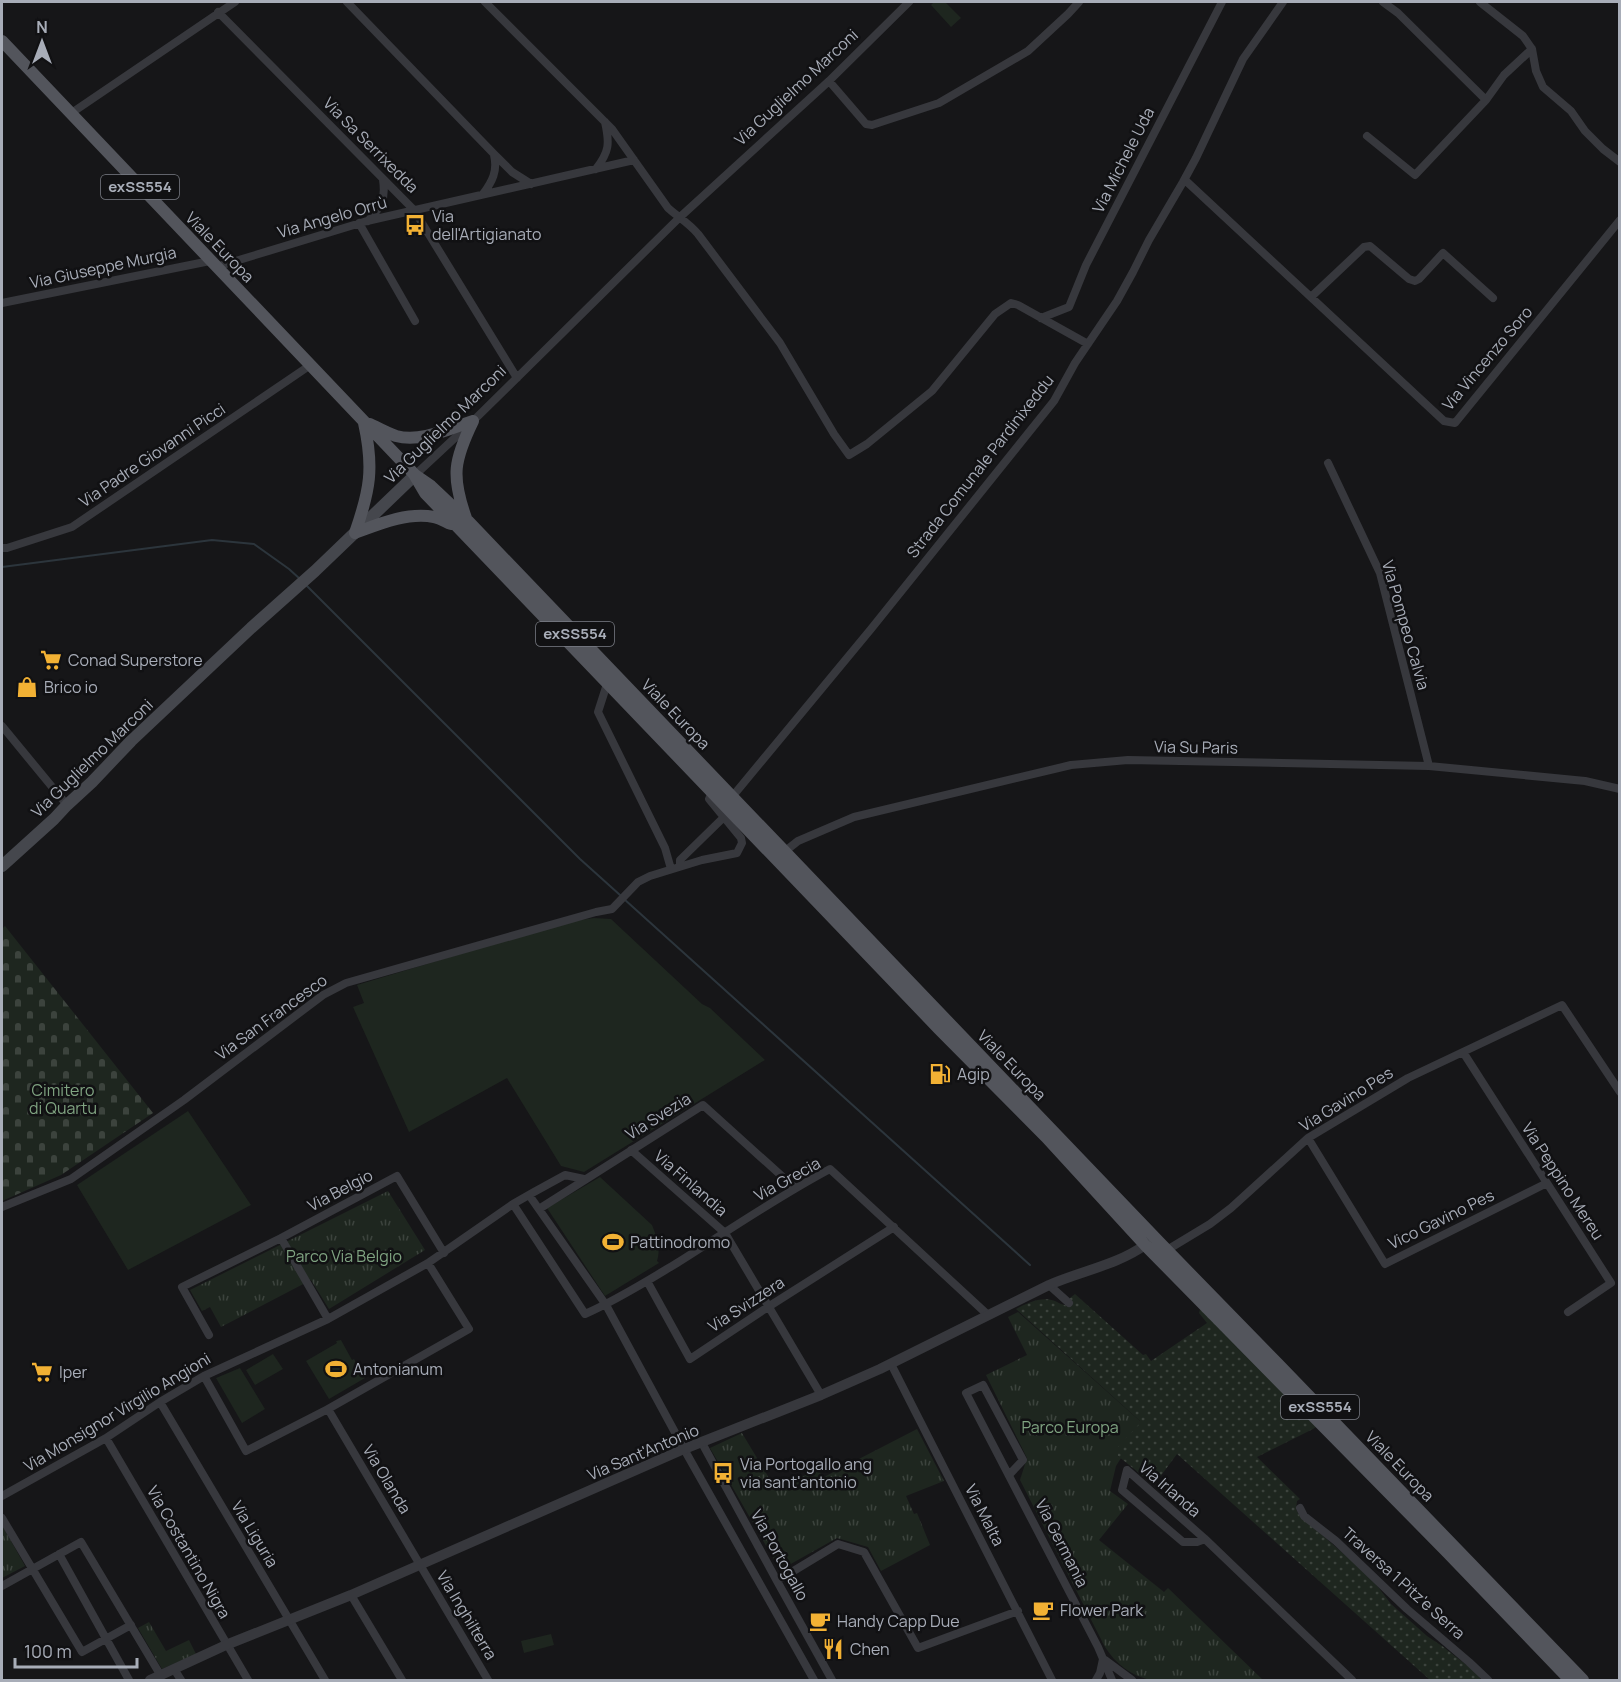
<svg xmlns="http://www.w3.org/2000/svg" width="1621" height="1682" font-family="Manrope,sans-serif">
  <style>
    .grass { fill: url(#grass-dots) }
    .cemetery { fill: url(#cemetery-stones) }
    .park { fill: url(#park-tufts) }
    .garden { fill: #1e261f }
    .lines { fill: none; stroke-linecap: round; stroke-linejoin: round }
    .stream { stroke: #2c353c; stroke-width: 2 }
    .minor { stroke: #37383d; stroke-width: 8 }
    .tertiary { stroke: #37383d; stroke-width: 10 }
    .secondary { stroke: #45474d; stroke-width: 12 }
    .primary { stroke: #53555c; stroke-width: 12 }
    .labels { text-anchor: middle; stroke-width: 5; stroke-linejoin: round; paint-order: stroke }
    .shield { fill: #111113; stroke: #7b7e86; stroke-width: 1.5 }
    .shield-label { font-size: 15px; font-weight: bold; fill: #a8adb8 }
    .street-label { font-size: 16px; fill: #a8adb8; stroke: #111113 }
    .poi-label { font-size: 16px; fill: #a8adb8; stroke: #111113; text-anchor: start }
    .park-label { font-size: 16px; fill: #7fa381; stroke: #111113 }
  </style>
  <defs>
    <pattern id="grass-dots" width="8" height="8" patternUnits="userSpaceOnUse" patternTransform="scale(1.5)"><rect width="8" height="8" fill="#1e261f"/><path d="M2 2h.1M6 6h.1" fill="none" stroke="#3c433d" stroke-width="1.8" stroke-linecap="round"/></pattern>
    <pattern id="cemetery-stones" width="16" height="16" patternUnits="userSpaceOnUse" patternTransform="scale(1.5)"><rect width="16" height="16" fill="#1e261f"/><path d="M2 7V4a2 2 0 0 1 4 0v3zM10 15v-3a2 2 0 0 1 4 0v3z" fill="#3c433d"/></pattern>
    <pattern id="park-tufts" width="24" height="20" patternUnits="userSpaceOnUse" patternTransform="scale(1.5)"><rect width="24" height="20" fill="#1e261f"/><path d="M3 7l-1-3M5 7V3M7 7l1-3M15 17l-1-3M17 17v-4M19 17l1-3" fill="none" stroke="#3c433d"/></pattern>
  </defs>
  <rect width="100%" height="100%" fill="#161618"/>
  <path class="grass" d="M1075,1294L1143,1355L1146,1354L1151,1361L1207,1323L1199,1313L1201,1306L1319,1425L1313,1429L1257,1457L1300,1499L1297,1501L1296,1509L1299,1515L1360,1568L1378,1587L1391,1604L1427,1636L1442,1646L1477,1673L1481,1680H1430L1177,1454L1154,1485L1118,1456V1446L1140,1421L1016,1309C1027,1303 1042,1296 1055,1301C1061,1304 1063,1305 1069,1306L1070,1298Z"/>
  <path class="cemetery" d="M5,926L153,1113L61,1175L2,1201V929Z"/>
  <path class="park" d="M388,1191L425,1250L329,1309L311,1280L221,1327L210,1307L202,1311L190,1290Z
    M1018,1312L1141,1422L1118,1447V1456L1121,1458L1116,1466L1110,1491L1128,1504L1099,1540L1164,1592L1168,1588L1263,1680H1150C1130,1675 1116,1664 1105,1647L1020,1480L1027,1458L986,1375L1027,1355L1008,1317Z
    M917,1429L944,1481L906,1496L914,1514L917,1513L930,1545L881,1571L868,1547L837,1538L780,1570L710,1448L742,1433L775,1488L817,1470L824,1477Z
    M2,1525L25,1566L2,1578Z
    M149,1622L166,1651L189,1640L196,1654L162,1669L138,1628Z"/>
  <path class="garden" d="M934,2H945L961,18L951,27L931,5Z
    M594,918L611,919L702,1004L710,1008L765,1060L584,1172L561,1166L507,1078L409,1132L353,1007L364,1003L357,985L567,922Z
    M188,1111L251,1205L128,1270L77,1185Z
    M600,1177L652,1225C657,1237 661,1249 657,1261L659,1263L605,1296L547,1208Z
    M341,1340L352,1360L354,1359L365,1378L329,1399L306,1361L337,1343L336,1341Z
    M273,1354L283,1369L255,1385L246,1370Z
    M240,1368L265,1409L242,1423L216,1378Z
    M551,1634L554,1645L524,1653L521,1641Z"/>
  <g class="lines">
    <path class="stream" d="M2,567L212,540L254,544L289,569L300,579
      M306,585L580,859L620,895
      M624,899L1030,1265"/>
    <path class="minor" d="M347,2L494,154L512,172L531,184
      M485,2L612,129L668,208C678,217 689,223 698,234L780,343L834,434L849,455L867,444L932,391L995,314L1011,303L1018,305L1088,344
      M1480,2L1523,36L1532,49L1504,75L1486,100
      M218,12L414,210L517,378
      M1532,49L1536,71L1543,87L1571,111L1585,131L1603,149L1620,162
      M829,81L866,124L872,125L939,103L1028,51L1068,14L1079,2
      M70,114L235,2
      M1367,136L1415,175L1486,100L1398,13L1383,2
      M596,169C609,152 610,144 605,122
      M1185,180L1444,421L1455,423L1620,220
      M483,194C492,182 498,171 494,155
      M368,221C381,207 386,200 383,180
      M359,223L415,321
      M216,267L367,221L634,160
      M1311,297L1364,247L1370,246L1409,279L1415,281L1419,279L1443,253L1493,298
      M2,303L210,261
      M1041,318L1069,307L1086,265L1222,2
      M1328,463L1380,573L1429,766
      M415,475L473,421L679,218L829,81L909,2
      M2,548H7L72,527L309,366
      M607,684L598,712L665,848L671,869
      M2,726L67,805
      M732,797L871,629L1054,401L1075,363L1117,301L1133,272L1149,240L1183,182L1196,158L1243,59L1283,2
      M784,852L798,841L854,817L1071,765L1128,760L1429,766L1585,781L1620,789
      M680,866V860L723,818
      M1463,1052L1611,1283L1568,1312
      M1308,1138L1385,1264L1547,1183
      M631,1150L725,1233L821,1395
      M529,1195L606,1305L684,1449L814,1680
      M513,1204L585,1314C617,1300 647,1281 677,1263C728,1231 777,1197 830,1169L988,1315
      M2,1207L71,1179L184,1100L323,995L346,983L596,912L612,909L638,882L650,876L702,860L737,853L742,843L741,838L709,799L712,792
      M539,1209L703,1105L795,1188
      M281,1238L328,1319
      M1167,1250L1210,1224L1231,1208L1308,1138L1408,1078L1562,1005L1620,1092
      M647,1281L690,1359L768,1307L894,1227
      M1049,1285L1069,1303
      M209,1335L182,1287L281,1238L397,1176L444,1253
      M891,1364L1052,1680
      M204,1376L246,1451L328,1409L469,1329L428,1263
      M160,1402L325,1680
      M328,1409L488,1680
      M106,1438L248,1680
      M702,1443L777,1581L832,1680
      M1009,1475L1023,1460L983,1385L966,1393L1098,1647L1112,1680
      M2,1496L106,1438L160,1402L204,1376L328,1319L428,1263L513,1204L534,1192L565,1175L584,1179
      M1300,1508L1304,1516L1336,1541L1407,1609L1469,1662L1488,1680
      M2,1518L82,1652L131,1625
      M1205,1539L1197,1542H1183L1122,1490L1127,1470L1205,1539L1352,1680
      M59,1554L129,1680
      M777,1581L838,1544L864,1552L918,1648L1018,1611
      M2,1586L81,1542L161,1676
      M351,1595L402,1680
      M1105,1660L1132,1680
      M174,1669L181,1680
      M1096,1680L1100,1673L1103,1659"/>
    <path class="tertiary" d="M150,1680L226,1645L351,1595L684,1449L821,1395L880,1369L1049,1285C1081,1271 1117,1265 1145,1245"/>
    <path class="secondary" d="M2,866L54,819L67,805L92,782L131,741L251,628L315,571L415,475"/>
    <path class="primary" d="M2,41L415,475L431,486L468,521L1159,1242L1278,1364L1583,1680
      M370,424C378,428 387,433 396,436C421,443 450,428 473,421
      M415,476L425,493L939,1029L1046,1137L1145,1245L1447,1552L1570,1680
      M466,518C451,476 454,460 473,421
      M355,533C370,490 374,468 364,423
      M355,533C379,524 407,512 434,517C440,518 446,522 451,524"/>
  </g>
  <defs>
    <symbol id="bus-bare" viewBox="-9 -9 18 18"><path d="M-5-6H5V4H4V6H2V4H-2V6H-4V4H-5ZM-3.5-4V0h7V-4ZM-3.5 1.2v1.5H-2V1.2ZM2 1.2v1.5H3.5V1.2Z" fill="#f2b134" stroke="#111113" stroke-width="2.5" paint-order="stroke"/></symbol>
    <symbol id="supermarket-bare" viewBox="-9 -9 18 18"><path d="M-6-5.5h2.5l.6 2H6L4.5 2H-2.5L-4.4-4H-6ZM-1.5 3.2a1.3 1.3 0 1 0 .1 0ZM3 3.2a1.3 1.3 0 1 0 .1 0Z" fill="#f2b134" stroke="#111113" stroke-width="2.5" paint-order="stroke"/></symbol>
    <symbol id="shop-bare" viewBox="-9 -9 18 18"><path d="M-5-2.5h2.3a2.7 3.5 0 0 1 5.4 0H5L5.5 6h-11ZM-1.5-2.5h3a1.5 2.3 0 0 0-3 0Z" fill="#f2b134" stroke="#111113" stroke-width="2.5" paint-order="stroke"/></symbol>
    <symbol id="fuel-bare" viewBox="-9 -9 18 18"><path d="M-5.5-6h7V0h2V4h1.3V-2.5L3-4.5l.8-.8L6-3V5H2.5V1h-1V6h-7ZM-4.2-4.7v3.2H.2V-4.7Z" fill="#f2b134" stroke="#111113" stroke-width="2.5" paint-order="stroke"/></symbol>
    <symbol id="stadium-bare" viewBox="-9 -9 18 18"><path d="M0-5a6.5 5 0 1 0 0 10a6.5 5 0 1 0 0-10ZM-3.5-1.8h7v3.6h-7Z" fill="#f2b134" stroke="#111113" stroke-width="2.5" paint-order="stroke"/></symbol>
    <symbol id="cafe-bare" viewBox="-9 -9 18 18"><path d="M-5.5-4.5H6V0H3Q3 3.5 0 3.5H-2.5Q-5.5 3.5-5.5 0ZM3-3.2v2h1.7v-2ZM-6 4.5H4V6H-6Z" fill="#f2b134" stroke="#111113" stroke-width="2.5" paint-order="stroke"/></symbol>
    <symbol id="restaurant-bare" viewBox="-9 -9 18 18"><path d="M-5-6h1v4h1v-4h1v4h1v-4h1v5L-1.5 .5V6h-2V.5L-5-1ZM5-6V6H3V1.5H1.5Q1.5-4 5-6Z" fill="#f2b134" stroke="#111113" stroke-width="2.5" paint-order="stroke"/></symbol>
  </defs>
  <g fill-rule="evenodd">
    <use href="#bus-bare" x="400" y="210" width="30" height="30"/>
    <use href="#supermarket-bare" x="36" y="645" width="30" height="30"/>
    <use href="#shop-bare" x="12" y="672" width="30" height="30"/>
    <use href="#fuel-bare" x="925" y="1059" width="30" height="30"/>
    <use href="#stadium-bare" x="598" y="1227" width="30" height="30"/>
    <use href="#stadium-bare" x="321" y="1354" width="30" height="30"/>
    <use href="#supermarket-bare" x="27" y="1357" width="30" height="30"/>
    <use href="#bus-bare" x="708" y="1458" width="30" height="30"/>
    <use href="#cafe-bare" x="1028" y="1595" width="30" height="30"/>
    <use href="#cafe-bare" x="805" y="1606" width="30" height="30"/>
    <use href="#restaurant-bare" x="818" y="1634" width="30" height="30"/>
  </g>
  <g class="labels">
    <g class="shield">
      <rect x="101" y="175" width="78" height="24" rx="4.5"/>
      <rect x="536" y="622" width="78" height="24" rx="4.5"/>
      <rect x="1281" y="1395" width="78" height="24" rx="4.5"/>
    </g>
    <g class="shield-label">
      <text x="140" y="192">exSS554</text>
      <text x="575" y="639">exSS554</text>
      <text x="1320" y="1412">exSS554</text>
    </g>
    <g class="street-label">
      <text transform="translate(796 87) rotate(-43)" y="6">Via Guglielmo Marconi</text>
      <text transform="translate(371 145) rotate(45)" y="6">Via Sa Serrixedda</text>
      <text transform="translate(1123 160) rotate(-63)" y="6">Via Michele Uda</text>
      <text transform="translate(332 217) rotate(-16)" y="6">Via Angelo Orrù</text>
      <text transform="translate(220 247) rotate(46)" y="6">Viale Europa</text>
      <text transform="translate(103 267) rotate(-12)" y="6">Via Giuseppe Murgia</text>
      <text transform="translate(1487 358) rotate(-50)" y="6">Via Vincenzo Soro</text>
      <text transform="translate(445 424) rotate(-44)" y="6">Via Guglielmo Marconi</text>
      <text transform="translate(152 455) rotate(-34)" y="6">Via Padre Giovanni Picci</text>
      <text transform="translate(980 466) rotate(-52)" y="6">Strada Comunale Pardinixeddu</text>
      <text transform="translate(1406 625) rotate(74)" y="6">Via Pompeo Calvia</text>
      <text transform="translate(676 714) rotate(46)" y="6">Viale Europa</text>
      <text transform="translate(1196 747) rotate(1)" y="6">Via Su Paris</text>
      <text transform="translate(92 758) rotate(-44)" y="6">Via Guglielmo Marconi</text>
      <text transform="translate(271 1017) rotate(-36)" y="6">Via San Francesco</text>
      <text transform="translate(1012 1065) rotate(46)" y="6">Viale Europa</text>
      <text transform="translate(1346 1099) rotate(-32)" y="6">Via Gavino Pes</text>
      <text transform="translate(658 1116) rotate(-32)" y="6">Via Svezia</text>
      <text transform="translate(787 1179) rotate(-29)" y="6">Via Grecia</text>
      <text transform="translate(1563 1181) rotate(57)" y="6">Via Peppino Mereu</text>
      <text transform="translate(691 1183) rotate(41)" y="6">Via Finlandia</text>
      <text transform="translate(340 1190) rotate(-28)" y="6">Via Belgio</text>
      <text transform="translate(1441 1219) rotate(-26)" y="6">Vico Gavino Pes</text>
      <text transform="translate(746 1304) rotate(-33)" y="6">Via Svizzera</text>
      <text transform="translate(117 1412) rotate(-31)" y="6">Via Monsignor Virgilio Angioni</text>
      <text transform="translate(643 1452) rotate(-23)" y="6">Via Sant'Antonio</text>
      <text transform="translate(1400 1466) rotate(46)" y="6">Viale Europa</text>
      <text transform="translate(387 1479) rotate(59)" y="6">Via Olanda</text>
      <text transform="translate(1170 1489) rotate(41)" y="6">Via Irlanda</text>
      <text transform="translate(985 1515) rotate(63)" y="6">Via Malta</text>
      <text transform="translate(255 1534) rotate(59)" y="6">Via Liguria</text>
      <text transform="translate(1062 1543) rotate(63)" y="6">Via Germania</text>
      <text transform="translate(189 1552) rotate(60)" y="6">Via Costantino Nigra</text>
      <text transform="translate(780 1555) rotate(61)" y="6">Via Portogallo</text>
      <text transform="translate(1404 1583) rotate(42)" y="6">Traversa 1 Pitz'e Serra</text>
      <text transform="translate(467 1615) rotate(59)" y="6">Via Inghilterra</text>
    </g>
    <g class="poi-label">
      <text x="432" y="222">Via<tspan x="432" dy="18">dell'Artigianato</tspan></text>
      <text x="68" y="666">Conad Superstore</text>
      <text x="44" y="693">Brico io</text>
      <text x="957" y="1080">Agip</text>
      <text x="630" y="1248">Pattinodromo</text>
      <text x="353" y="1375">Antonianum</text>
      <text x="59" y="1378">Iper</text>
      <text x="740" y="1470">Via Portogallo ang<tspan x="740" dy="18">via sant'antonio</tspan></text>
      <text x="1060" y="1616">Flower Park</text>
      <text x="837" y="1627">Handy Capp Due</text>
      <text x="850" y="1655">Chen</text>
    </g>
    <g class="park-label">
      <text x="63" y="1096">Cimitero<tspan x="63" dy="18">di Quartu</tspan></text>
      <text x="344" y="1262">Parco Via Belgio</text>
      <text x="1070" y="1433">Parco Europa</text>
    </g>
  </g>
  <rect width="1621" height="1682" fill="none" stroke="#a8adb8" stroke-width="6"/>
  <g transform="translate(42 42)" stroke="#111113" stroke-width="4.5" paint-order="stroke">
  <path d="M0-4.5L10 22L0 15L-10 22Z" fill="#a8adb8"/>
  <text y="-9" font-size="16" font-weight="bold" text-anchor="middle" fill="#a8adb8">N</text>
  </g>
  <path d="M15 1658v9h122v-9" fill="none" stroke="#a8adb8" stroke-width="3"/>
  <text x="24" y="1658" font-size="18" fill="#a8adb8" stroke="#111113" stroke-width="4.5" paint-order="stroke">100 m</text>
</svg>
